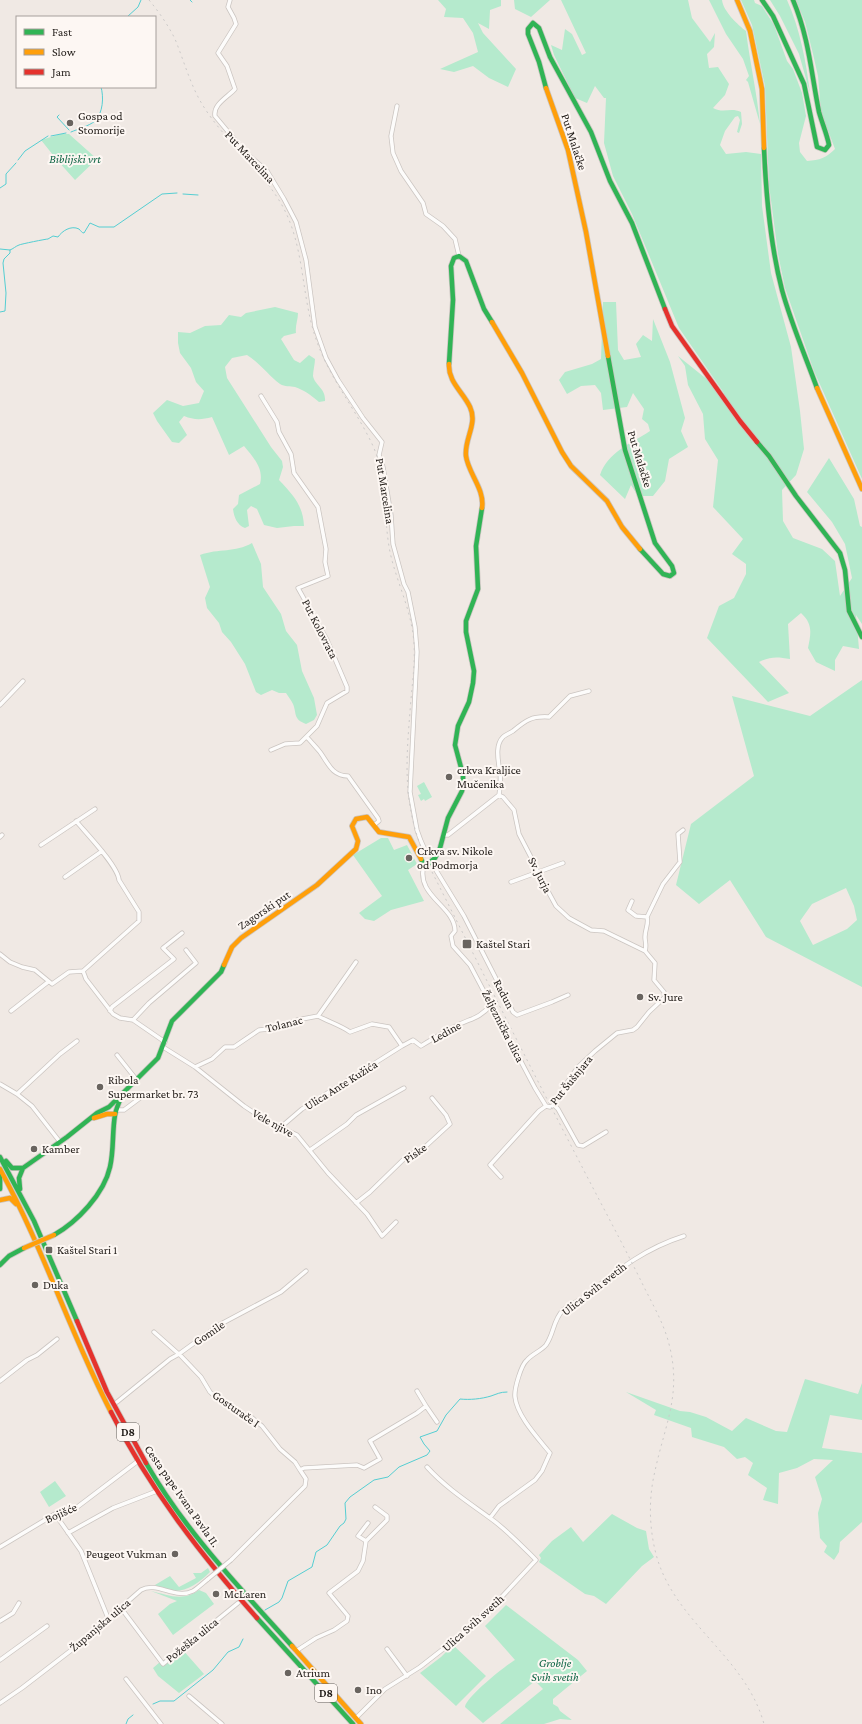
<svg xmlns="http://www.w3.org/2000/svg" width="862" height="1724" font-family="'Crimson Pro',serif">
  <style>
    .green { fill: #b5eacd; fill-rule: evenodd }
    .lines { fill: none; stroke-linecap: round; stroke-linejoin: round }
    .stream { stroke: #55ced2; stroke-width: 1 }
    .street-casing { stroke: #cbc5c1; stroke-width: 5 }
    .fast-casing { stroke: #cbc5c1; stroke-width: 6 }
    .slow-casing { stroke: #cbc5c1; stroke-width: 6 }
    .jam-casing { stroke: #cbc5c1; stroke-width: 6 }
    .street { stroke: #fdfcfb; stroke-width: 3.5 }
    .fast { stroke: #30b455; stroke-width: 4.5 }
    .slow { stroke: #ff9f0a; stroke-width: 4.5 }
    .jam { stroke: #e5322d; stroke-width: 4.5 }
    .rail { stroke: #cccac9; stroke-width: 1; stroke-dasharray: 2 4; stroke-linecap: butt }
    .street-bridge-casing { stroke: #cbc5c1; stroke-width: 5; stroke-linecap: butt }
    .slow-bridge-casing { stroke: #cbc5c1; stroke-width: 6; stroke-linecap: butt }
    .street-bridge { stroke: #fdfcfb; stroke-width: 3.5 }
    .slow-bridge { stroke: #ff9f0a; stroke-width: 4.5 }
    .poi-dot { fill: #69645f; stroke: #fdf7f3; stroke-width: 1.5 }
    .labels { text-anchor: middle; stroke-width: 4; stroke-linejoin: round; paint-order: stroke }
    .shield { fill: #fdf7f3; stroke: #635e5a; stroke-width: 1 }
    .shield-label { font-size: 11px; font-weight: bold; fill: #211c18 }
    .poi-label { font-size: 12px; fill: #211c18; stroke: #fdf7f3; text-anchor: start }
    .street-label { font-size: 12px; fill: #211c18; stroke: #fdf7f3 }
    .park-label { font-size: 12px; font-style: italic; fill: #0f6545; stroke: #fdf7f3 }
  </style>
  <rect width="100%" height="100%" fill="#f0e9e4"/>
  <path class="green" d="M438,0H501V6L490,10L489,29L478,23L483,33L516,69L508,87L489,78L473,66L454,72L440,69L478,52L473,33L463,18L444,17L446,9Z
    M514,0H550L531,17L515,9Z
    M561,0H688L692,18L710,42L715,33L714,47L707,54L709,68L718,67L729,84L725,95L713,108C724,114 730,107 741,112L742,124L739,133L737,132L740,120L738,116L735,117L725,131L720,145L726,154L746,152L761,154L762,206L771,273L791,347L800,411L804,449L796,475L782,490L783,521L793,538L822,549L835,561L840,596L852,578L845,544L832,522L807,492L829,458L854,499L860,526L862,527V624L856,615L859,649L843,646L835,660V671L816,662L808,648C811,633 813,624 801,613L788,624L790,659C778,657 771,656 759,662L789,693L768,702L707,638L719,606L734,598L746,574V564L732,554L743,539L713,507L718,460L705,439L703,414L688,385L685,366L678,356L724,393L679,328L632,214L613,176L604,143L606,98H604L595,86L587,103L575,98L554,55L551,45L562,50L565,29L572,34L582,55L586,53Z
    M709,0H722C723,11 738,25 746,31C750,63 757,93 760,124L748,82L746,80L749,76L743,59L726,34Z
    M741,0H754L755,3L762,6L774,25L787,61L793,69L802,93L806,116L799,143L800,152L807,161C820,160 826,158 835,149L821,112L818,76L813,54L805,22L796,0H862V479L814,371L785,288L778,254L769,185L765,86L752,25Z
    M770,0H787C800,29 806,61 810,93L799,54L780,16Z
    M61,134H69L97,159L75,180L57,160L41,140Z
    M603,302H616L618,350L624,360L641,357L636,344L643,335L652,341L653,319L670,362L685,418L681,431L688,447L669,459L665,481L653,496H638L631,485L625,499L600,475C608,452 630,444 650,431L648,424L642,419L644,409L633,393L627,407L603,410L601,393L595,385L581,386L567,394L559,380L565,372L592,364L601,359Z
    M275,307L298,313C298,320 295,326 296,333L284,336L281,339L294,360L300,363L309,355L315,359C315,364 313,371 313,376C315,386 326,388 325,401L319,402C311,395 304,390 295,387C290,386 285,387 280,384C268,375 260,363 247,355L232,358L225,367L227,378L271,447L282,461L283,467L279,480C293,495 303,505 304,526H294L277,528L264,525L257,509L251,506L247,510L249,526L245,528C237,525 234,517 233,509L238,504L239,495L260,484C264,469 254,458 244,446L229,455L212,417C201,420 194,420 184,416L179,422L187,435L179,443L172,442L157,421L153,413L167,400L183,406L199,403L204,391L196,382L191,368L180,353L178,343V332L190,333L205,326L221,325L229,315L241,317L246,313Z
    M252,543L261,564L263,587L281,614L286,631L297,645L302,671L314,698L317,715L314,720L306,724C293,719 297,714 293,704C291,700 288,696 286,693H279L272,690L261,695L256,692L245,664L231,642L222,632L219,623L207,608L205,598L210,587L200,555C219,548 235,553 252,543Z
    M862,680V987L766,937L730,880L699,904L676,885L691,824L754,776L732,696L810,716ZM846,888L854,906L857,920L847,929L813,945L800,921L812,904Z
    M424,782L432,797L425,801L424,799L421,801L418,795L421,794L417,786Z
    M381,838H388L394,850L407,845L417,864L408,870L424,901L391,910L374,921L365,919L359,913L382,896L353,855Z
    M805,1379L858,1394L862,1383V1420L830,1415L822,1448L862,1453V1522L840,1542L839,1552L834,1560L824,1552L827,1546L820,1538L818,1513L822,1499L815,1477L833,1460L814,1459L797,1468L779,1473L778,1504L763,1500L767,1488L748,1475L753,1463L745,1457L737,1459L724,1447L692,1437L691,1428L654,1415L656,1410L626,1392L680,1411L690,1412L706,1417L732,1431L746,1418L776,1431L787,1432Z
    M55,1481L66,1496L49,1507L40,1492Z
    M612,1514L637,1528L646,1531L649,1549L654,1557L642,1566L606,1604L594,1596L585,1594L539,1562L541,1558L539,1555L552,1541L571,1527L583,1542Z
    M208,1568L210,1572C194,1588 177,1598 155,1585L170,1576L179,1587L196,1578L193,1573H201Z
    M199,1590L206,1593L214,1604L173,1635L158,1614L170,1604L177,1601L151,1591C169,1595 182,1602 199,1590Z
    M506,1605L578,1660L587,1671L553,1699V1704L558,1707L560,1711L572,1720L560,1719L544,1724H500L543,1689L535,1681L483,1723L465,1707C466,1697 505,1666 515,1660L485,1626Z
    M453,1645L486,1676L456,1706L420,1673L441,1657Z
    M182,1649L204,1674L179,1693L158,1676L153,1668L160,1662L164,1665Z"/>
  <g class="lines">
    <path class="stream" d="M190,0L192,2
      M127,17L138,7L141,0
      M59,115L57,117L69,130
      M71,132C78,129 89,126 95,121C103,113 104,97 101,87
      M51,136L66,133
      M18,160L25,151L48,136
      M0,188L6,184V174L16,163
      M183,194L198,195
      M0,249L10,250V253L4,259L3,263L6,293L5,311L0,312
      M10,250C13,249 16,246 19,245C21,244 46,239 48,239L53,236L58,237C62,231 71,225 79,229C81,231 82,233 84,233L90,223L99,227H114L162,194L177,193
      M265,1610L279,1602L282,1598L288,1581L312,1567L316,1552L327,1545L340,1526L344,1523L346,1519L345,1503L350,1497L374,1480L388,1477L399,1467L427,1455L430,1451L424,1444L420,1437L437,1431L446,1415L460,1399C470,1400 481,1399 491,1396C497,1394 500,1392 507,1392
      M153,1704L160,1701H174L213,1670L228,1652L239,1647L243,1639
      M126,1724L128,1719L133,1715"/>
    <defs>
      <path id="street" d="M230,0L228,7L234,18L236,24L218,53L227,66L235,89C228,97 213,104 215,116L245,152L267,171L284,199L296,222L306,260L315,327L326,358L338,380L363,418L382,442L379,455L383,467L391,515L393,544L404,584L408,592L415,627L417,652L410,792L417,830L421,841L425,850L435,858
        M397,106L391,136L393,153L401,171L423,203L426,214L443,226L455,239L459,256
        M261,396L277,422L279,432L291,454L294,473L318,507L326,549L325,562L328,576L298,588L327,640L347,687V691L327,703L317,726L300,743L285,744L271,750
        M0,705L23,681
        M307,737C311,742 316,747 320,752C328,763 332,776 348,776L378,818L379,821L374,825
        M499,795C500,788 501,781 500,774C499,763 494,746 503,737C505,735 510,733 513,731C526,720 532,716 549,717L570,696L589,691
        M76,821C86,833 118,866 119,880L139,912V921L83,971
        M444,835H448L499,795L503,797L514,810L519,834L534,863L538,873L556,906L569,918L591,930L604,931L645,951L655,963L654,980L664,992L665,997L649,1012L637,1027L633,1030L617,1033L595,1051L578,1067L555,1100L554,1105L550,1107L546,1106
        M0,837L2,835
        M41,845L95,809
        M431,862L464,916L513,1012L517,1015L552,1002L568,995
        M424,865C415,896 455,906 455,931L451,936L453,946L470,965L535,1088L546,1106L539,1111L490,1165L501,1177
        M65,877L102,851
        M511,882L563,863
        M632,901L628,910L636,916L647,917
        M645,951C647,946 645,942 645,937C645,929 649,924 647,917L663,884L680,862L678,834L683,830
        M0,954L10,962L22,967L35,970L52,984L69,972L83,971
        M83,971L86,979L113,1014L120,1018L133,1020L165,1042
        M11,1011L48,982
        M110,1011L112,1007L174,959L163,948L182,933
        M318,1016C329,1022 340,1025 350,1032L372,1024L389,1027L402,1046L413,1040L421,1046C432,1039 443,1033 454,1027C470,1018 478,1020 491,1005
        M133,1020L149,1003L196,963L186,950
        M163,1047L195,1067L244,1106L265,1120L297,1135L328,1173L367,1214L382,1236L396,1222
        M117,1055L136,1079
        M195,1067L212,1059L225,1047H234L259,1030L278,1028L297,1020L318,1016L356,962
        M0,1084L17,1094L32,1106L60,1142
        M17,1094L60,1054L77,1041
        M554,1105L558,1109L578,1145L583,1146L606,1132
        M116,1110H124L140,1098
        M281,1127L302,1109L402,1046
        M310,1150L347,1124L356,1115L404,1088
        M356,1203L370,1192L406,1157L426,1146L450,1124L446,1115L432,1098
        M154,1332L181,1356L201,1377L210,1392L220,1401L235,1411L251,1417L262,1426L280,1449L295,1462L300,1470
        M0,1381L27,1360L37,1355L57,1339
        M117,1402L170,1359L179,1354L219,1325L281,1292L306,1271
        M426,1406L437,1422
        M55,1514L81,1551L108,1618
        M490,1518L499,1506L535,1480L542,1471L550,1453C538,1438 517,1416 515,1397C514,1389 521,1365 527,1360C532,1354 541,1351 546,1345C554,1334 553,1320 563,1310C569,1305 577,1302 584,1297C617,1271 643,1249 684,1236
        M68,1533L113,1508L157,1491
        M366,1541L387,1520V1516L375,1507
        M0,1547L55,1514L76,1508L138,1461
        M231,1560L305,1486L306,1479L300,1470L304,1468L357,1465L364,1468L380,1459L370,1441L417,1413L426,1406L417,1391
        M121,1608L163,1664L238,1603
        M0,1621L13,1613L19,1603
        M387,1649L407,1676
        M296,1651L316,1638L334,1630L347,1621L348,1616L329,1593L358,1571L363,1561L366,1541L358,1536L368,1523
        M0,1660L47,1626
        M126,1679L161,1724
        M189,1696L222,1724
        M0,1703L22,1688L78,1645L141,1590C157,1581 175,1600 193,1591C198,1588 203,1583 208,1579
        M356,1718L385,1689L420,1667L456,1639L497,1602L536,1560C521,1545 507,1530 490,1518C468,1502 445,1487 427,1467"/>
      <path id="fast" d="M762,0L773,16L804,84L817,147L825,150L829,145C827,134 822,123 819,112C811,72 809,38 793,0
        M546,88L539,62L528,34V29L533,23L539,28L550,57L591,132L610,181L632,223L665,309
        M764,148C766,195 770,244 782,290C791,323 805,355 817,388
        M608,356L625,450L655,543L672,566L674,573L670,576L663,574L640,549
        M449,364L453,300L451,266L454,258L459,256L466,261L484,309L492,322
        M757,442L769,456L796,496L840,553L845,570L849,611L862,637
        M421,859L424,865L428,864L435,858L440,848L448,818L462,791L463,785V775L455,745L458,726L469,702L473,683L474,671L466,632V621L478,589L476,546L482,508
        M0,1157L34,1221L77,1321
        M6,1161L12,1168H23
        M23,1168L67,1137L97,1113L109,1107L158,1058L172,1021L221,972L224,965
        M0,1176V1189
        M20,1189L19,1178L23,1168
        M54,1235C77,1222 104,1194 110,1167C114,1150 112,1132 115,1115C116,1109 119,1103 121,1097
        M0,1265L9,1256L24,1248
        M146,1463C185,1531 240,1588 292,1646
        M257,1618L353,1724"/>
      <path id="slow" d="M737,0L750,31L762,89L764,148
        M546,88L568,150L586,232L608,356
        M492,322L522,373L562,452L571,466L607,501L622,527L640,549
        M449,364C448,382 463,392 470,407C478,424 464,439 466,456C468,473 485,489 482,508
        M817,388L862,489
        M224,965L232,947L241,938L317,885L356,849L358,841L352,826L356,819L367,817L379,832L409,837L421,859
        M94,1118L107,1114H115
        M0,1169C43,1247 70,1333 111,1412
        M0,1200L10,1198L16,1204
        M292,1646L361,1724"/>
      <path id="jam" d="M665,309L672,326L740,421L757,442
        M77,1321L107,1392L146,1463
        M111,1412C149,1488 201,1555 257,1618"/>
    </defs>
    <use href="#street" class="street-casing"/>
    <use href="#fast" class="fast-casing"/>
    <use href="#slow" class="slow-casing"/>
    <use href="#jam" class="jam-casing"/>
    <use href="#street" class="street"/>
    <use href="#fast" class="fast"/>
    <use href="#slow" class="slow"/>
    <use href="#jam" class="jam"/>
    <path class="rail" d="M149,0C159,12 168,25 175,39C184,61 190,84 202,104C225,142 262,169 283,207C305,248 301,296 316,339C329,378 356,409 373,446C388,480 383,517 390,552C396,580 409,605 413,634C416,655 413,677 411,699C406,762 401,805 428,864C478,963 527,1061 578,1159C600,1202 623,1244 644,1287C653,1305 664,1324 669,1344C682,1394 665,1424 655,1471C648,1500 649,1532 658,1561C679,1625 746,1658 764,1724"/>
    <defs>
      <path id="street-bridge" d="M208,1579L231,1560"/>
      <path id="slow-bridge" d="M24,1248L54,1235"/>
    </defs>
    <use href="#street-bridge" class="street-bridge-casing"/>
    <use href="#slow-bridge" class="slow-bridge-casing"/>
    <use href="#street-bridge" class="street-bridge"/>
    <use href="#slow-bridge" class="slow-bridge"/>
  </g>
  <g class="poi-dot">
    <circle cx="70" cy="123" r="4"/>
    <circle cx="449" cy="777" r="4"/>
    <circle cx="409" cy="858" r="4"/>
    <rect x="462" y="939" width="10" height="10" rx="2"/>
    <circle cx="640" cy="997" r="4"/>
    <circle cx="100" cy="1087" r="4"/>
    <circle cx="34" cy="1149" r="4"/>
    <rect x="45" y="1246" width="8" height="8" rx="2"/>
    <circle cx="35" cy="1285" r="4"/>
    <circle cx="175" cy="1554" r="4"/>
    <circle cx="216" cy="1594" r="4"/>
    <circle cx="288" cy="1673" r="4"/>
    <circle cx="358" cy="1690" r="4"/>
  </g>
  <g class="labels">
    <g class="shield">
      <rect x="117" y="1423" width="22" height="18" rx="3"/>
      <rect x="315" y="1684" width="22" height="18" rx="3"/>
    </g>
    <g class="shield-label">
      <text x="128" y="1436">D8</text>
      <text x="326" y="1697">D8</text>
    </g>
    <g class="poi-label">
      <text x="78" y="120">Gospa od<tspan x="78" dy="14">Stomorije</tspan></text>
      <text x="457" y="774">crkva Kraljice<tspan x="457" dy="14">Mučenika</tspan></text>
      <text x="417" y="855">Crkva sv. Nikole<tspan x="417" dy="14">od Podmorja</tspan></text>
      <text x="476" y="948">Kaštel Stari</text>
      <text x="648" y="1001">Sv. Jure</text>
      <text x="108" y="1084">Ribola<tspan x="108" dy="14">Supermarket br. 73</tspan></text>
      <text x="42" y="1153">Kamber</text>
      <text x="57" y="1254">Kaštel Stari 1</text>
      <text x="43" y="1289">Duka</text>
      <text x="167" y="1558" text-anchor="end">Peugeot Vukman</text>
      <text x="224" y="1598">McLaren</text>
      <text x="296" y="1677">Atrium</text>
      <text x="366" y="1694">Ino</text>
    </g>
    <g class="street-label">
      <text transform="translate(574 142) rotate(72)" y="4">Put Malačke</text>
      <text transform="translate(250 157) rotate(47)" y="4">Put Marcelina</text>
      <text transform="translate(640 459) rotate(73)" y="4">Put Malačke</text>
      <text transform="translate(385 491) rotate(81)" y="4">Put Marcelina</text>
      <text transform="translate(320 629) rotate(63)" y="4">Put Kolovrata</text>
      <text transform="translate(540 875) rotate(63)" y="4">Sv. Jurja</text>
      <text transform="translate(264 910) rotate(-34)" y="4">Zagorski put</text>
      <text transform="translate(504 994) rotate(62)" y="4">Radun</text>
      <text transform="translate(284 1024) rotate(-14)" y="4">Tolanac</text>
      <text transform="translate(503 1026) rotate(63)" y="4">Željeznička ulica</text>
      <text transform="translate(446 1032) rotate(-29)" y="4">Ledine</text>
      <text transform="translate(571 1080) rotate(-51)" y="4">Put Šušnjara</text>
      <text transform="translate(341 1085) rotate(-32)" y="4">Ulica Ante Kužića</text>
      <text transform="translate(273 1123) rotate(29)" y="4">Vele njive</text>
      <text transform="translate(415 1153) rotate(-35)" y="4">Piske</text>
      <text transform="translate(594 1289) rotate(-38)" y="4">Ulica Svih svetih</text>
      <text transform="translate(209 1333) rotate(-34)" y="4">Gomile</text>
      <text transform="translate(236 1409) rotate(35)" y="4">Gosturače I</text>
      <text transform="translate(182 1496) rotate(55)" y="4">Cesta pape Ivana Pavla II.</text>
      <text transform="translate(61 1513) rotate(-24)" y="4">Bojišće</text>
      <text transform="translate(473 1623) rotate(-42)" y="4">Ulica Svih svetih</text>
      <text transform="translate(100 1625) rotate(-40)" y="4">Županjska ulica</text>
      <text transform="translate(192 1640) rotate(-39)" y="4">Požeška ulica</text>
    </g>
    <g class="park-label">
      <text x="75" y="163">Biblijski vrt</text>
      <text x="555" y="1667">Groblje<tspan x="555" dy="14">Svih svetih</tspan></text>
    </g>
  </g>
  <rect x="16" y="16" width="140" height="72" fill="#fdf7f3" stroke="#a59f9b"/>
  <rect x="24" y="29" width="20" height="6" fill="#30b455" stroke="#a59f9b"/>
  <text x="52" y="36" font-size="12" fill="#211c18">Fast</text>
  <rect x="24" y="49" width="20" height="6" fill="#ff9f0a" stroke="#a59f9b"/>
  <text x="52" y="56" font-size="12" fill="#211c18">Slow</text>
  <rect x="24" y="69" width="20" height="6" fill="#e5322d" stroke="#a59f9b"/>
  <text x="52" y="76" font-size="12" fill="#211c18">Jam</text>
</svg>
